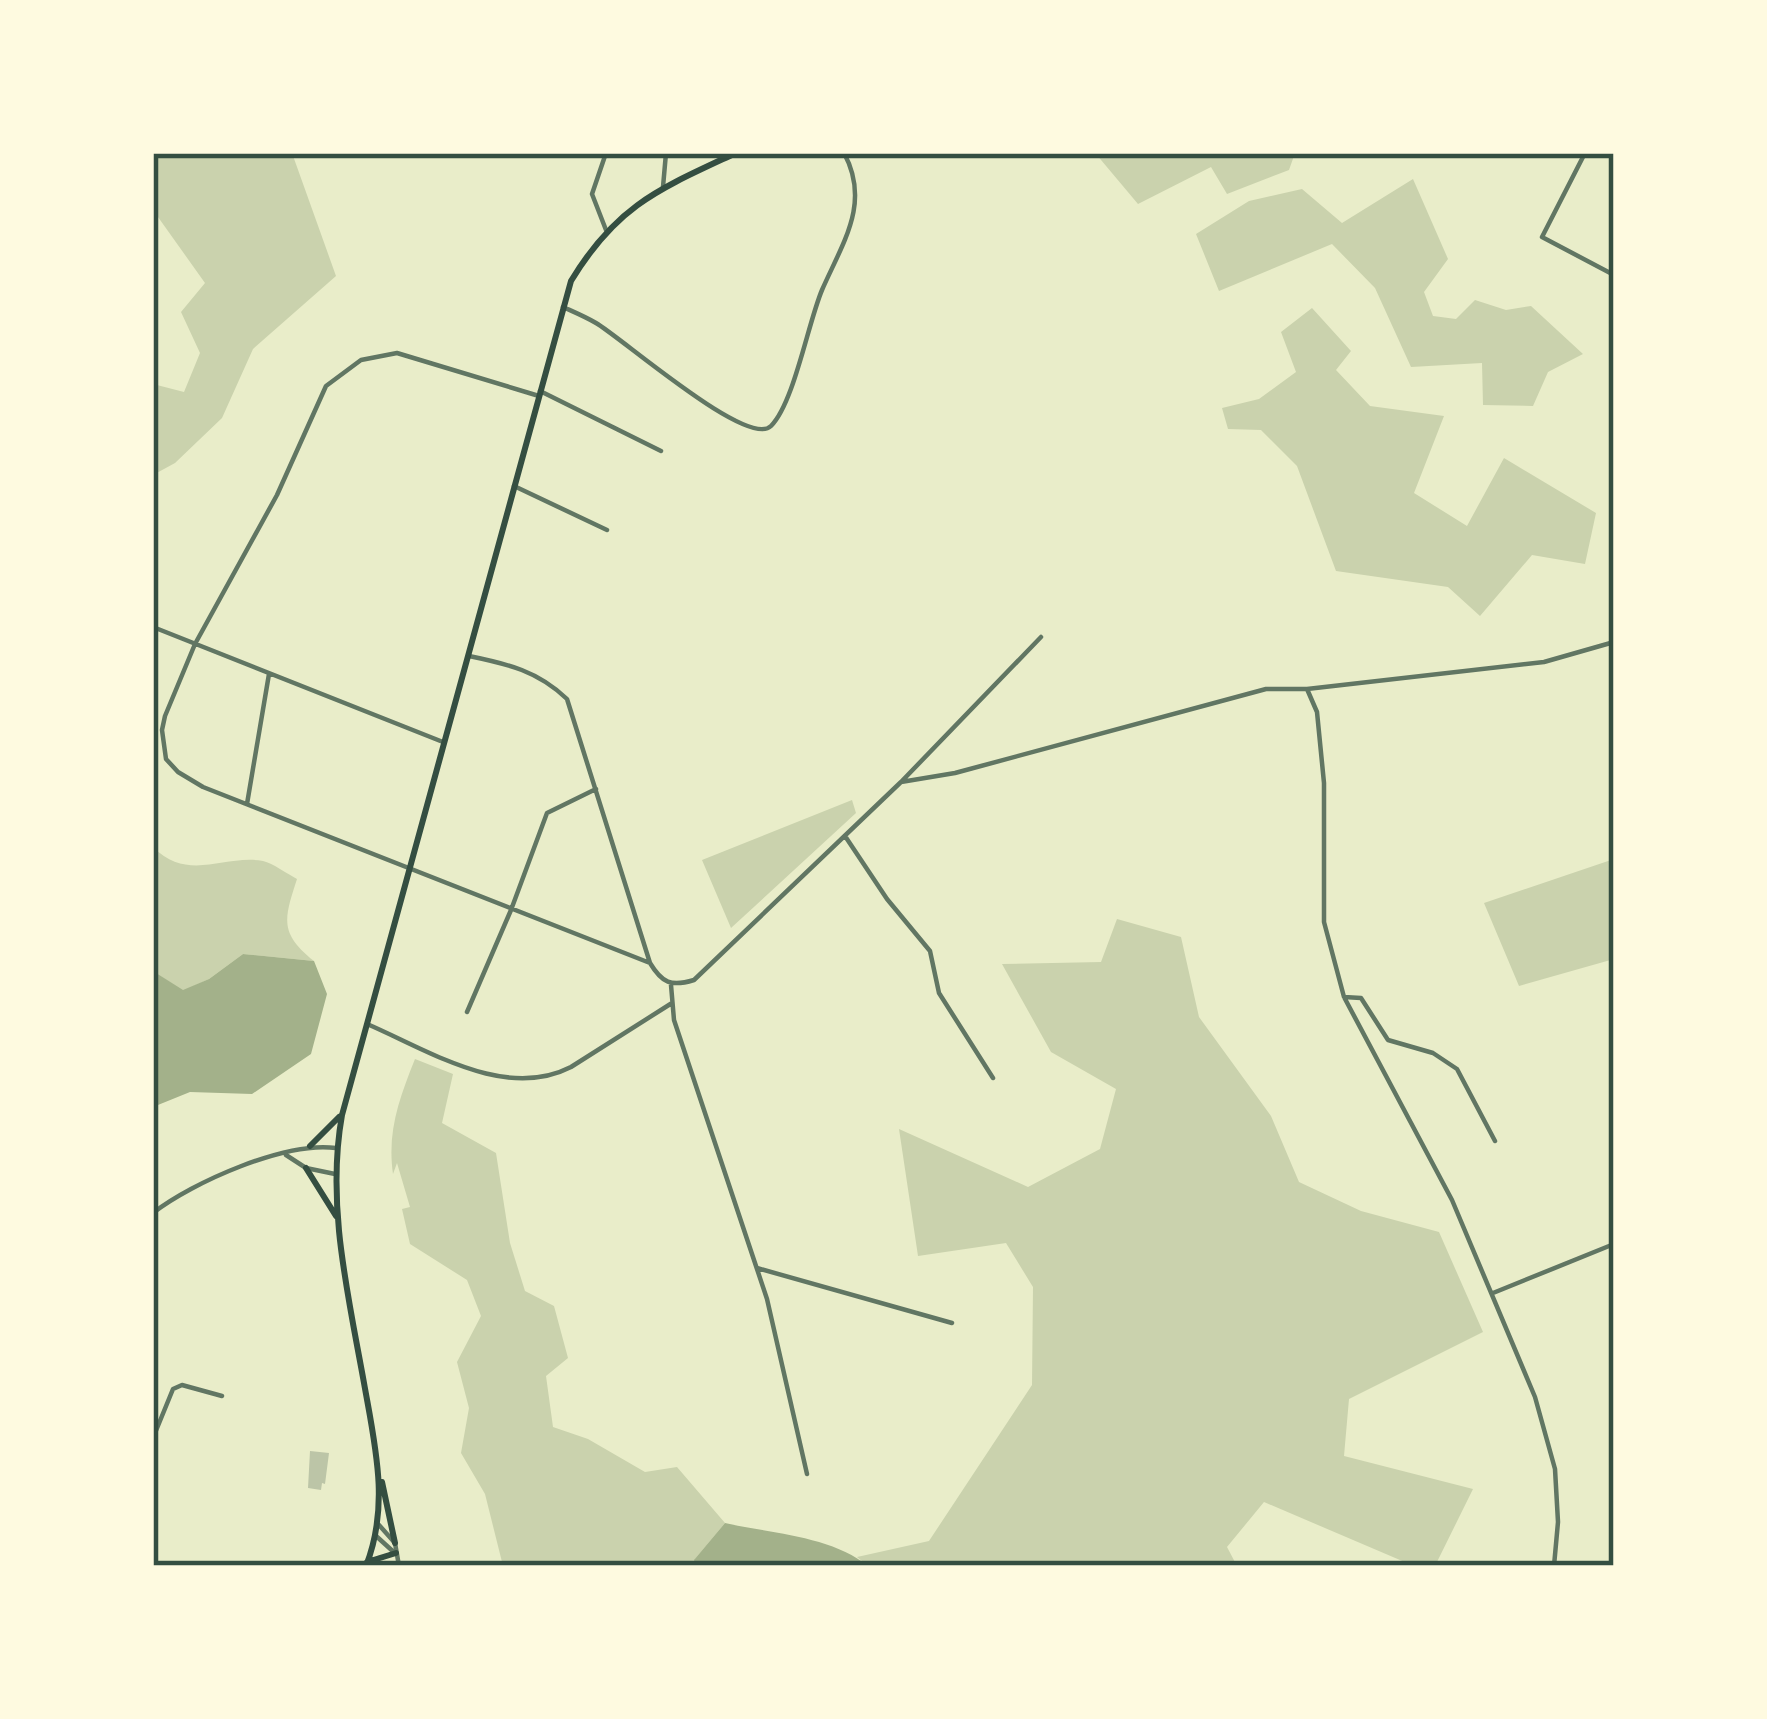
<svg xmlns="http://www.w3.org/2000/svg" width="1767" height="1719" font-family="'Archivo Narrow',sans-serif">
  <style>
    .green { fill: #cad2ad }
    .water { fill: #a3b18a }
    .building { fill: #bcc5a7 }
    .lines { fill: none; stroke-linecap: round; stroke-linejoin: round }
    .minor { stroke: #617663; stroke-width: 4.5 }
    .trunk { stroke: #344e41; stroke-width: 6 }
    .neatline { fill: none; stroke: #344e41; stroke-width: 4.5 }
  </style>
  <rect width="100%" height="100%" fill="#e9edc9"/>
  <path class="green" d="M153,153H292L336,276L253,349L222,418L175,463L153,475V384L184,392L200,353L181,312L205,283L153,210Z
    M1295,153L1289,170L1227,194L1211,167L1138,204L1096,154Z
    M1413,179L1448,259L1424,292L1433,316L1456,319L1475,300L1506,310L1531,306L1583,354L1548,372L1533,406L1483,405L1482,363L1411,367L1375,288L1332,244L1219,291L1196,234L1249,201L1302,189L1342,223Z
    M1312,308L1351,351L1336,370L1370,406L1444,416L1414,493L1467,526L1504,458L1596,513L1585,564L1532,555L1480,616L1448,587L1336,571L1297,466L1261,430L1228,429L1222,408L1259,399L1296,372L1281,332Z
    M852,800L856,813L731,928L702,860Z
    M153,847C189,883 224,854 263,861C273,863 287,874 297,879C284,919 279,933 314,961L243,954L209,979L183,991L153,971Z
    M1614,859V959L1519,986L1484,903Z
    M1117,919L1181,937L1199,1017L1271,1116L1299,1182L1361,1211L1439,1232L1483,1332L1349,1399L1344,1456L1473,1489L1435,1566H1414L1264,1502L1227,1547L1237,1566H868L857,1557L929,1541L1032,1385L1033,1287L1006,1243L918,1256L899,1129L1028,1187L1100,1149L1116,1089L1051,1052L1002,964L1101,962Z
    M415,1059L453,1074L442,1123L496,1153L510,1243L525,1291L554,1306L568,1358L546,1376L553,1427L588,1439L645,1472L677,1467L725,1523L695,1559L696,1566H503L485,1494L461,1453L469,1408L457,1362L481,1316L467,1280L410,1244L402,1209L410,1207L397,1163L393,1174C387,1132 399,1099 415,1059Z"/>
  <path class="water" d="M243,954L314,961L327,994L311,1054L252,1094L190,1092L153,1107V971L183,990L209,979Z
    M725,1523C769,1533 832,1536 868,1566H696L694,1560Z"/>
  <path class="building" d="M310,1451L329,1453L325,1484L322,1483L321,1490L308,1488Z"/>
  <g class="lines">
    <path class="minor" d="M606,153L592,194L606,230
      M1585,153L1542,237L1614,275
      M663,187L666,153
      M563,307C574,312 586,317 596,323C622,338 748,449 771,426C794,403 808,323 822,290C843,242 871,203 844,153
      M540,391L661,451
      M539,396L397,353L361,360L326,386L277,495L195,644L165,716L162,730L166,759L178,772L203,787L650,963
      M514,486L607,530
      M153,627L443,742
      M469,656C508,664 538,671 567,699L650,963C662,983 671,987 694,980L901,782L955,773L1266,689H1307L1317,712L1324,783V922L1344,997L1452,1200L1535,1397L1555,1469L1558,1522L1554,1566
      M1307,689L1544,662L1614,642
      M901,782L1041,637
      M247,804L269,674
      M845,836L887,899L930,951L939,993L993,1078
      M671,985L674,1020L767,1299L807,1474
      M1344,997L1361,998L1388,1040L1433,1053L1457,1069L1495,1141
      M467,1012L511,910L547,813L596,789
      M367,1024C428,1050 505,1101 571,1067L672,1003
      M286,1155L306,1168L335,1174
      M153,1213C193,1182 286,1141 336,1148
      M757,1268L952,1323
      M1493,1293L1614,1244
      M153,1438L173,1389L182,1385L222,1396
      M379,1525L395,1543L399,1566
      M375,1535L397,1555"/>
    <path class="trunk" d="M310,1146L339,1117
      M306,1168L336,1216
      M382,1482L395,1543
      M367,1562L396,1553
      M366,1566C390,1505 375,1445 364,1383C348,1294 326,1204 342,1115L571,281C617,205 659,189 736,153"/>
  </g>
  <rect width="1767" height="1719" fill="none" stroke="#fefae0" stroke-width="312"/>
  <rect x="156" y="156" width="1455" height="1407" class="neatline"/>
</svg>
